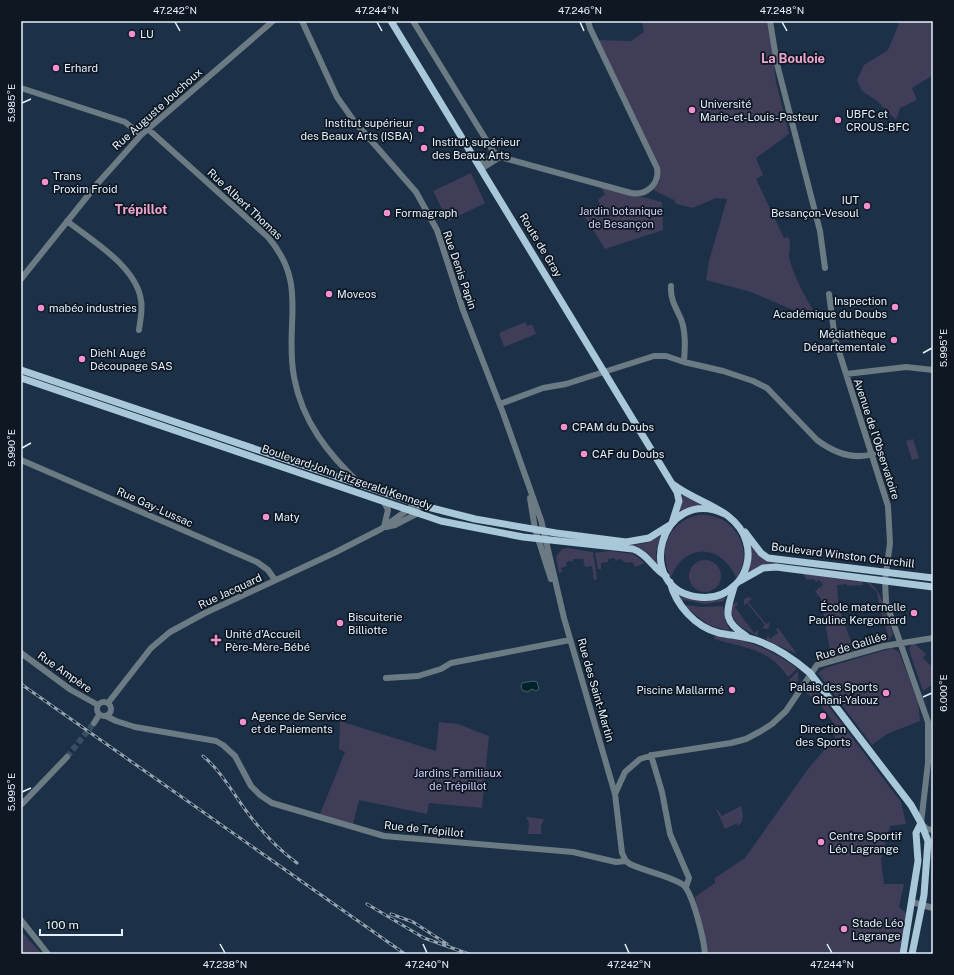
<svg xmlns="http://www.w3.org/2000/svg" width="954" height="975" font-family="'Public Sans',sans-serif">
  <style>
    .green { fill: #3f3d58 }
    .water { fill: #002229; stroke: #446069 }
    .lines { fill: none; stroke-linecap: round; stroke-linejoin: round }
    .minor-tunnel { stroke: #3a4e62; stroke-width: 6; stroke-dasharray: 6 3; stroke-linecap: butt }
    .minor { stroke: #6c7b83; stroke-width: 6 }
    .major { stroke: #a8c7d8; stroke-width: 7 }
    .rail-casing { stroke: #91a2b3; stroke-width: 3 }
    .rail { stroke: #0f1822; stroke-width: 1.5; stroke-dasharray: 4.5; stroke-linecap: butt }
    .ticks { fill: none; stroke: #e3f0fe; stroke-width: 1.5 }
    .poi-dot { fill: #f590d1; stroke: #0f1822; stroke-width: 1.5 }
    .labels { text-anchor: middle; stroke-width: 3.5; stroke-linejoin: round; paint-order: stroke }
    .poi-label { font-size: 11px; fill: #e3f0fe; stroke: #0f1822; text-anchor: start }
    .street-label { font-size: 11px; fill: #e3f0fe; stroke: #0f1822 }
    .park-label { font-size: 11px; fill: #d0cefa; stroke: #0f1822 }
    .quarter-label { font-size: 13px; font-weight: bold; fill: #eda6d2; stroke: #0f1822 }
    .neatline { fill: none; stroke: #e3f0fe; stroke-width: 1.5 }
    .ticks-label { font-size: 10px; text-anchor: middle; fill: #e3f0fe }
  </style>
  <rect width="100%" height="100%" fill="#1c3147"/>
  <path class="green" d="M642,21H768L776,82L789,134L756,158L763,175L756,179L784,238L788,237C793,245 787,253 790,261C795,279 805,296 814,312L807,316L751,292L706,280L709,261L727,199L716,198L693,208L676,204L674,200L653,190L660,181L658,167L596,40L631,41L644,32Z
    M900,21H933V75L912,88L917,100L900,108L896,120L877,101L862,91L857,80L864,65L888,50Z
    M471,173L485,203L448,221L433,191Z
    M600,186L662,202L663,230L605,249L581,211L591,206L592,209L600,204L598,200L605,194Z
    M525,322L527,326L532,324L536,334L504,347L499,333Z
    M913,439L919,458L912,460L906,441Z
    M683,495L705,505L679,513Z
    M698,515C732,511 757,549 736,578C722,544 685,542 671,577C657,551 668,522 698,515Z
    M660,536L656,552L657,565L648,553L633,545L646,543Z
    M751,544L781,563L764,565L748,573L751,561Z
    M568,548L593,552L597,579L594,580L592,566L585,567L583,559H573V562L569,561L566,563L567,566L561,568L562,572L559,573L556,557L562,549Z
    M610,551L633,554L645,563L635,567L632,562L626,563L620,559L615,561V558L608,559V562L601,563V569H598L595,553Z
    M689 576a16 16 0 1 1 32 0a16 16 0 1 1-32 0Z
    M802,573L862,581L863,585L847,586V584L837,585L839,608L853,647L852,650L831,656L821,599L815,591L823,585L819,580L816,582L814,579L807,580Z
    M865,581C882,585 888,619 893,634L889,640L886,641L889,637L880,610L877,592Z
    M677,594C682,595 687,598 692,599C704,603 715,600 726,595L724,601L705,604L684,600L681,602Z
    M749,597L752,599L748,602L766,624L770,622L768,629L762,628L765,625L747,603L744,605V599Z
    M737,602L738,604L735,607L754,633L758,630V636C744,629 729,623 732,605Z
    M686,605L701,607L723,606L725,620L730,631L709,625L684,606Z
    M778,628L797,654L766,640L768,635L770,639L778,633L776,629Z
    M715,636C725,638 736,639 746,642C764,647 782,657 797,668L796,670L788,677C769,648 744,648 714,639Z
    M914,643L926,654L923,658L933,668V684L923,691L909,650L911,645Z
    M892,648L899,652L918,702L920,721L887,734L872,745L818,673L825,668Z
    M798,671V681L791,691L789,680Z
    M814,687L901,802L906,824L890,826L881,860L884,884H904L899,907L907,914L899,954H708L695,897L715,883V878L745,858L808,769L835,737L832,732L837,728L817,700L802,691L807,688Z
    M340,721L436,751L439,722L458,724L489,736L482,808L429,803L427,814L359,800L353,824L320,814L345,752L339,749Z
    M741,806C743,815 745,820 738,826L737,823L725,829L716,809L718,810L722,816Z
    M526,817L544,819L541,826V834H528L529,823Z
    M21,931L41,953L42,954H21Z"/>
  <path class="water" d="M533,681L537,682L539,689L536,691L532,689L527,692L522,690L521,686L522,683Z"/>
  <g class="lines">
    <path class="minor-tunnel" d="M67,757L94,723"/>
    <path class="minor" d="M302,21L337,97L354,121L416,192L437,230L463,310L503,413L541,520L564,618L615,794L622,853L626,861L630,864C647,872 667,875 682,884C693,891 704,941 705,954
      M413,21L493,151L500,157L631,193C646,196 660,184 657,168L590,28L588,21
      M770,21L777,64L820,231L825,268
      M21,88L125,122L141,135
      M148,129L268,237C309,285 284,322 294,377C302,421 328,454 360,484
      M482,163L496,154
      M481,169L500,157
      M67,221C91,240 136,266 141,300C143,310 140,321 139,330
      M21,279L98,183L141,135L273,21
      M671,286C670,299 676,308 681,319C686,332 685,348 684,362
      M829,294L835,339L888,506L890,543L885,581L886,602L928,722V763L921,823L927,829L933,830
      M846,374L906,367L933,370
      M500,404L543,388L566,384L654,356H666L684,362L723,371L753,381L767,388L817,440C833,452 853,460 873,454
      M21,460L257,562L268,570L275,580
      M530,498L535,529L551,579
      M384,502L388,510L384,527
      M386,527L395,525L418,513L417,509
      M21,653L71,690L98,705
      M386,678L418,676L441,669L451,663L570,640
      M97 709a7 7 0 1 1 14 0a7 7 0 1 1-14 0Z
      M108,703L151,648L170,632L205,613L334,553L381,529L417,503
      M106,716L116,721L135,727L216,741L223,745L235,756L251,786L260,795L272,803L384,836L573,852L616,862L626,861
      M94,723L99,715
      M651,755L662,792L670,834L689,878L686,887
      M615,794L625,772L640,759L653,755L731,743L746,739L761,731L772,724L786,711L817,665L884,646L933,638
      M21,805L67,757
      M912,902L933,908
      M21,920L48,954"/>
    <path class="major" d="M391,21L677,492L679,501L672,523
      M21,370L424,506L475,519L556,533L626,542L649,538L670,525
      M21,378L441,521L523,537L633,549C648,554 653,569 666,576
      M674,485C697,503 737,509 746,541C751,556 747,574 735,585C725,595 712,599 698,597C632,589 661,484 725,514
      M745,532L761,553L768,558L933,578
      M740,581L763,568L776,567L933,587
      M670,582C676,605 695,627 719,633C733,636 747,636 761,642C779,649 795,660 810,673L911,805L921,823L928,841L924,895L912,954
      M734,587C727,611 721,620 746,636
      M903,954L918,861L916,833L921,823"/>
    <defs>
      <path id="rail" d="M21,684L405,954
        M203,756C222,772 232,792 247,812C261,831 278,849 297,863
        M367,904L424,938L469,954
        M391,914L413,922L447,944"/>
    </defs>
    <use href="#rail" class="rail-casing"/>
    <use href="#rail" class="rail"/>
  </g>
  <path class="ticks" d="M175,22L180,31M377,22L382,31M580,22L584,31M782,22L787,31M22,103L31,99M923,353L932,348M22,448L31,443M923,697L932,693M22,792L31,788M220,944L225,953M423,944L427,953M625,944L629,953M827,944L832,953"/>
  <g class="poi-dot">
    <circle cx="132" cy="34" r="4"/>
    <circle cx="56" cy="68" r="4"/>
    <circle cx="692" cy="110" r="4"/>
    <circle cx="838" cy="120" r="4"/>
    <circle cx="421" cy="129" r="4"/>
    <circle cx="424" cy="148" r="4"/>
    <circle cx="45" cy="182" r="4"/>
    <circle cx="867" cy="206" r="4"/>
    <circle cx="387" cy="213" r="4"/>
    <circle cx="329" cy="294" r="4"/>
    <circle cx="895" cy="307" r="4"/>
    <circle cx="41" cy="308" r="4"/>
    <circle cx="894" cy="340" r="4"/>
    <circle cx="82" cy="359" r="4"/>
    <circle cx="564" cy="427" r="4"/>
    <circle cx="584" cy="454" r="4"/>
    <circle cx="266" cy="517" r="4"/>
    <circle cx="914" cy="613" r="4"/>
    <circle cx="340" cy="623" r="4"/>
    <path d="M214 634h4v4h4v4h-4v4h-4v-4h-4v-4h4z"/>
    <circle cx="732" cy="690" r="4"/>
    <circle cx="886" cy="693" r="4"/>
    <circle cx="823" cy="716" r="4"/>
    <circle cx="243" cy="722" r="4"/>
    <circle cx="821" cy="842" r="4"/>
    <circle cx="844" cy="929" r="4"/>
  </g>
  <g class="labels">
    <g class="poi-label">
      <text x="140" y="38">LU</text>
      <text x="64" y="72">Erhard</text>
      <text x="700" y="108">Université<tspan x="700" dy="13">Marie-et-Louis-Pasteur</tspan></text>
      <text x="846" y="118">UBFC et<tspan x="846" dy="13">CROUS-BFC</tspan></text>
      <text x="413" y="127" text-anchor="end">Institut supérieur<tspan x="413" dy="13">des Beaux Arts (ISBA)</tspan></text>
      <text x="432" y="146">Institut supérieur<tspan x="432" dy="13">des Beaux Arts</tspan></text>
      <text x="53" y="180">Trans<tspan x="53" dy="13">Proxim Froid</tspan></text>
      <text x="859" y="204" text-anchor="end">IUT<tspan x="859" dy="13">Besançon-Vesoul</tspan></text>
      <text x="395" y="217">Formagraph</text>
      <text x="337" y="298">Moveos</text>
      <text x="887" y="305" text-anchor="end">Inspection<tspan x="887" dy="13">Académique du Doubs</tspan></text>
      <text x="49" y="312">mabéo industries</text>
      <text x="886" y="338" text-anchor="end">Médiathèque<tspan x="886" dy="13">Départementale</tspan></text>
      <text x="90" y="357">Diehl Augé<tspan x="90" dy="13">Découpage SAS</tspan></text>
      <text x="572" y="431">CPAM du Doubs</text>
      <text x="592" y="458">CAF du Doubs</text>
      <text x="274" y="521">Maty</text>
      <text x="906" y="611" text-anchor="end">École maternelle<tspan x="906" dy="13">Pauline Kergomard</tspan></text>
      <text x="348" y="621">Biscuiterie<tspan x="348" dy="13">Billiotte</tspan></text>
      <text x="225" y="638">Unité d’Accueil<tspan x="225" dy="13">Père-Mère-Bébé</tspan></text>
      <text x="878" y="691" text-anchor="end">Palais des Sports<tspan x="878" dy="13">Ghani-Yalouz</tspan></text>
      <text x="724" y="694" text-anchor="end">Piscine Mallarmé</text>
      <text x="251" y="720">Agence de Service<tspan x="251" dy="13">et de Paiements</tspan></text>
      <text x="823" y="733" text-anchor="middle">Direction<tspan x="823" dy="13">des Sports</tspan></text>
      <text x="829" y="840">Centre Sportif<tspan x="829" dy="13">Léo Lagrange</tspan></text>
      <text x="852" y="927">Stade Léo<tspan x="852" dy="13">Lagrange</tspan></text>
    </g>
    <g class="street-label">
      <text transform="translate(157 109) rotate(-42)" y="4">Rue Auguste Jouchoux</text>
      <text transform="translate(245 204) rotate(43)" y="4">Rue Albert Thomas</text>
      <text transform="translate(541 245) rotate(59)" y="4">Route de Gray</text>
      <text transform="translate(460 270) rotate(71)" y="4">Rue Denis Papin</text>
      <text transform="translate(877 439) rotate(72)" y="4">Avenue de l'Observatoire</text>
      <text transform="translate(347 477) rotate(19)" y="4">Boulevard John Fitzgerald Kennedy</text>
      <text transform="translate(155 507) rotate(24)" y="4">Rue Gay-Lussac</text>
      <text transform="translate(843 555) rotate(7)" y="4">Boulevard Winston Churchill</text>
      <text transform="translate(230 591) rotate(-25)" y="4">Rue Jacquard</text>
      <text transform="translate(851 646) rotate(-17)" y="4">Rue de Galilée</text>
      <text transform="translate(65 672) rotate(35)" y="4">Rue Ampère</text>
      <text transform="translate(596 690) rotate(74)" y="4">Rue des Saint-Martin</text>
      <text transform="translate(424 829) rotate(6)" y="4">Rue de Trépillot</text>
    </g>
    <g class="park-label">
      <text x="621" y="215">Jardin botanique<tspan x="621" dy="13">de Besançon</tspan></text>
      <text x="458" y="777">Jardins Familiaux<tspan x="458" dy="13">de Trépillot</tspan></text>
    </g>
    <g class="quarter-label">
      <text x="793" y="63">La Bouloie</text>
      <text x="141" y="214">Trépillot</text>
    </g>
  </g>
  <rect width="954" height="975" fill="none" stroke="#0f1822" stroke-width="44"/>
  <path d="M40 929v6h82v-6" fill="none" stroke="#e3f0fe" stroke-width="2"/>
  <text x="46" y="929" font-size="12" fill="#e3f0fe" stroke="#0f1822" stroke-width="3" paint-order="stroke">100 m</text>
  <rect x="22" y="22" width="910" height="931" class="neatline"/>
  <g class="ticks-label">
    <text x="175" y="14">47.242°N</text>
    <text x="377" y="14">47.244°N</text>
    <text x="580" y="14">47.246°N</text>
    <text x="782" y="14">47.248°N</text>
    <text transform="translate(11 103) rotate(-90)" y="4">5.985°E</text>
    <text transform="translate(943 348) rotate(-90)" y="4">5.995°E</text>
    <text transform="translate(11 448) rotate(-90)" y="4">5.990°E</text>
    <text transform="translate(943 693) rotate(-90)" y="4">6.000°E</text>
    <text transform="translate(11 792) rotate(-90)" y="4">5.995°E</text>
    <text x="225" y="968">47.238°N</text>
    <text x="427" y="968">47.240°N</text>
    <text x="629" y="968">47.242°N</text>
    <text x="832" y="968">47.244°N</text>
  </g>
</svg>
